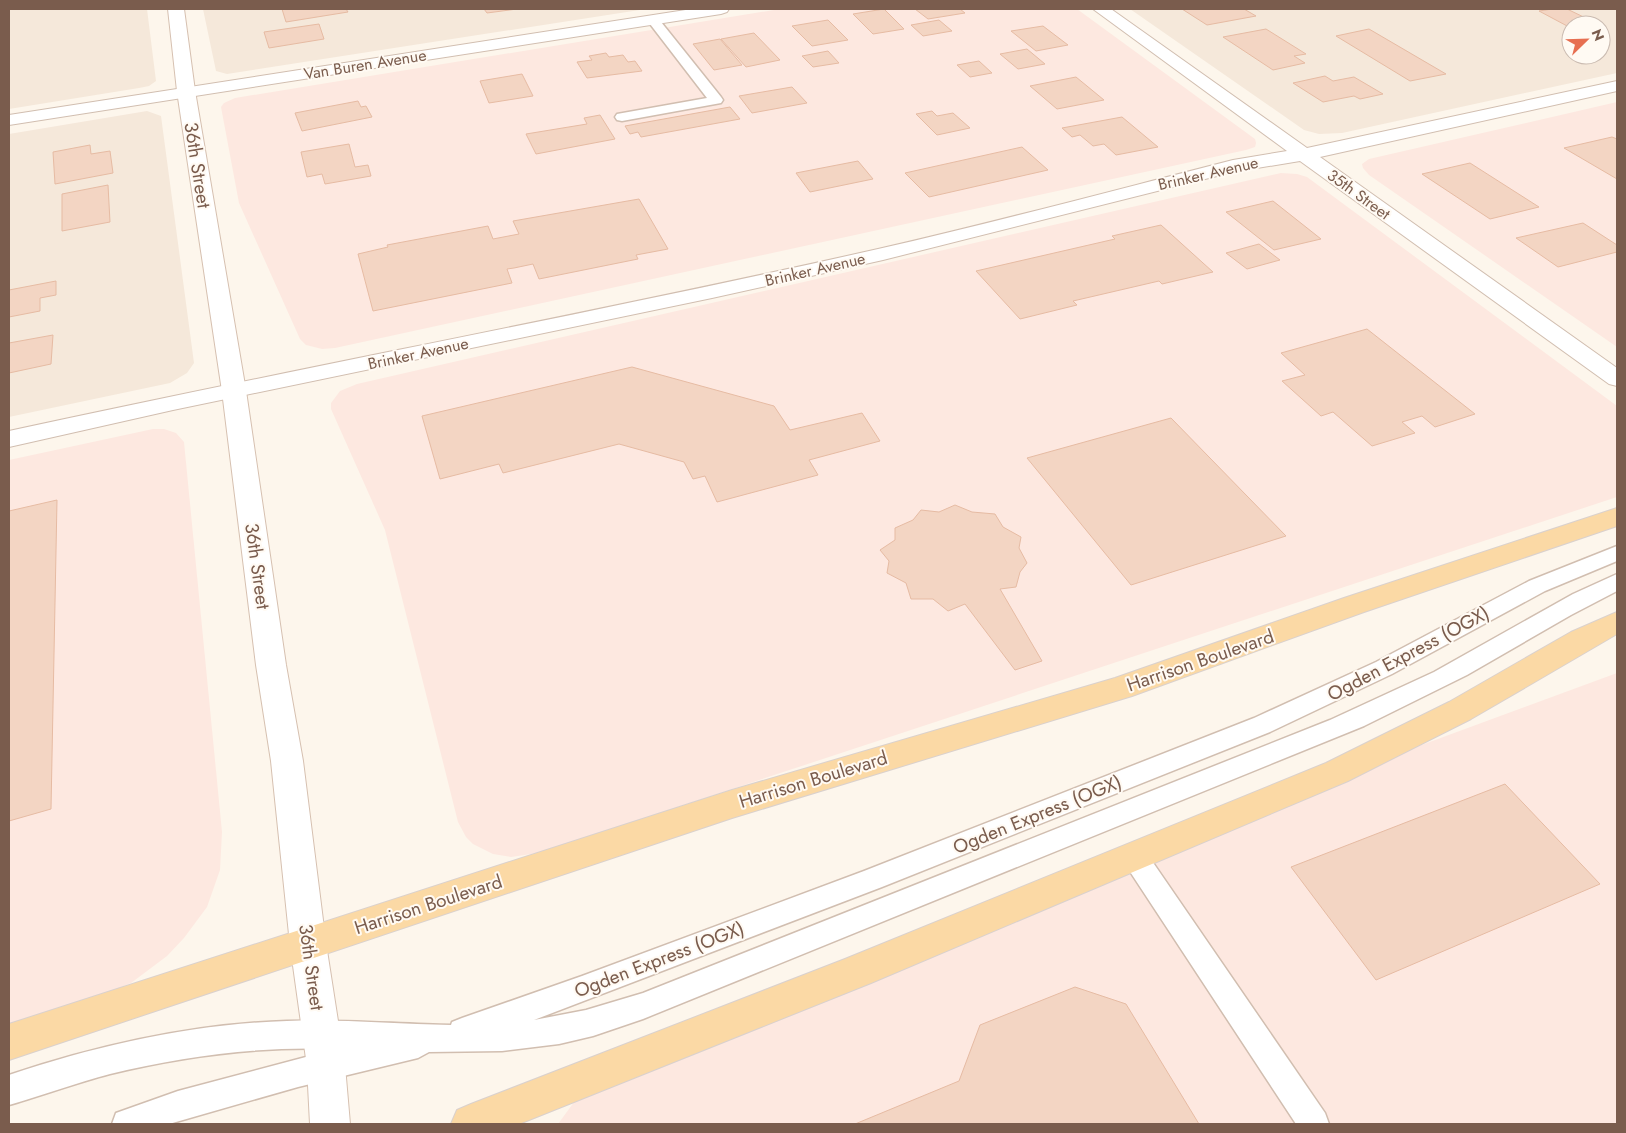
<svg xmlns="http://www.w3.org/2000/svg" width="1626" height="1133" font-family="Jost,sans-serif">
  <style>
    .residential { fill: #f5e8da; fill-rule: evenodd }
    .commercial { fill: #fde8e0 }
    .building { fill: #f3d5c3; stroke: #e6bba3 }
    .lines { fill: none; stroke-linecap: round; stroke-linejoin: round }
    .service-casing { stroke: #d1beb0; stroke-width: 3 }
    .minor-casing { stroke: #d1beb0; stroke-width: 2 }
    .secondary-casing { stroke: #d6c0b0; stroke-width: 2 }
    .primary-casing { stroke: #dad1cd; stroke-width: 2 }
    .service { fill: #fff; fill-rule: evenodd }
    .minor { fill: #fff; fill-rule: evenodd }
    .secondary { fill: #fff; fill-rule: evenodd }
    .primary { fill: #fbd9a5; fill-rule: evenodd }
    .labels { text-anchor: middle; stroke-width: 4; stroke-linejoin: round; paint-order: stroke }
    .far-street-label { font-size: 16px; fill: #7a5c4d; stroke: #fffaf3 }
    .street-label { font-size: 19px; fill: #7a5c4d; stroke: #fffaf3 }
  </style>
  <rect width="100%" height="100%" fill="#fdf6ec"/>
  <path class="residential" d="M9,9H147L156,81L149,86L139,88L9,109Z
    M203,9H646L227,74L216,71Z
    M1130,9H1617V73L1342,133L1319,134L1304,130ZM1571,25H1601V55H1571Z
    M147,111L161,116L194,363L187,373L170,383L9,417V134Z"/>
  <path class="commercial" d="M780,9H1077L1255,139L1256,143L1255,147L1246,150L335,348L322,349L306,345L300,339L239,203L221,107L224,103L235,98Z
    M1617,102V347L1369,175L1363,168L1362,164L1369,159Z
    M1281,173L1297,174L1307,177L1617,406V497L538,853L511,857L493,854L473,844L466,837L458,822L385,530L331,409V403L340,391L357,384Z
    M153,429H164L176,433L184,442L222,832L220,870L207,907L184,938L167,956L131,983L99,996L9,1026V460Z
    M1617,673V1124H558L577,1098L1218,820Z"/>
  <path class="building" d="M282,9H346L348,12L286,22Z
    M484,9H517L487,13Z
    M884,9L904,29L873,34L853,14Z
    M915,9H960L965,13L928,19Z
    M1182,9H1244L1256,16L1207,25Z
    M1552,9H1567L1594,22L1569,27L1539,11Z
    M828,20L848,40L812,46L792,26Z
    M939,20L952,31L923,36L911,25Z
    M319,24L324,39L269,48L264,32Z
    M1043,26L1068,45L1036,51L1011,31Z
    M1266,29L1306,54L1294,56L1305,63L1273,70L1223,37Z
    M1369,29L1446,74L1410,81L1336,36Z
    M754,33L780,60L746,67L721,39Z
    M720,39L742,65L714,70L693,44Z
    M1027,49L1045,64L1018,69L1000,54Z
    M828,51L839,63L813,67L802,56Z
    M606,53L609,57L623,55L628,62L635,61L642,71L587,78L577,62L592,60L589,56Z
    M979,61L992,73L970,77L957,65Z
    M522,74L533,96L489,103L480,81Z
    M1325,76L1333,81L1354,77L1383,94L1360,99L1354,96L1323,102L1293,83Z
    M1076,77L1104,100L1057,109L1030,86Z
    M792,87L807,103L752,113L739,96Z
    M358,101L361,107L366,106L372,117L302,131L295,113Z
    M730,107L740,119L641,137L638,132L630,134L625,126Z
    M932,111L937,116L953,113L970,128L937,135L916,114Z
    M600,115L615,139L536,154L526,134L587,124L584,118Z
    M1122,117L1158,147L1116,155L1104,144L1093,146L1080,135L1072,137L1062,128Z
    M1612,137L1617,139V179L1564,148Z
    M349,144L355,167L368,165L371,176L325,184L322,174L307,177L301,152Z
    M90,145L91,154L110,151L113,173L55,184L53,152Z
    M1022,147L1048,170L929,197L905,173Z
    M858,161L873,179L810,192L796,173Z
    M1470,163L1539,207L1490,219L1422,174Z
    M108,185L110,222L62,231V194Z
    M639,199L668,249L636,255L638,259L539,279L533,264L514,268L507,269L512,283L373,311L358,254L388,247L387,245L488,226L493,239L519,234L513,221Z
    M1273,201L1321,239L1274,250L1226,212Z
    M1583,223L1617,245V252L1558,267L1516,238Z
    M1161,225L1213,272L1162,284L1159,281L1073,301L1077,305L1020,319L976,271L1115,239L1112,236Z
    M1259,244L1280,260L1247,269L1226,253Z
    M56,281V295L40,298V311L9,317V290Z
    M1367,329L1475,414L1435,427L1422,416L1402,422L1415,433L1372,446L1333,412L1321,416L1282,381L1305,375L1281,353Z
    M53,335L51,364L9,373V343Z
    M632,367L774,406L790,430L862,413L880,441L809,460L818,475L717,502L705,476L693,479L684,462L619,444L503,473L499,464L440,479L422,416Z
    M1171,418L1286,536L1131,585L1027,458Z
    M57,500L51,809L9,821V511Z
    M955,505L972,512L995,514L1003,527L1021,537L1019,548L1027,563L1020,572L1016,587L1000,589L1042,661L1015,670L965,604L948,611L933,599H911L906,583L887,573L889,561L880,550L895,540V528L913,520L921,510L939,512Z
    M1505,784L1600,884L1376,980L1291,867Z
    M1075,987L1126,1004L1199,1124H855L959,1081L980,1025Z"/>
  <g class="lines">
    <defs>
      <path id="service" d="M653,16L657,17L721,97L723,100L721,103L622,121L617,120L615,117L617,114L707,98L647,20Z
        M1617,546V561L1545,591L1392,674L1270,732L882,887L534,1020L586,1010L643,993L1330,720L1434,672L1573,594L1617,574V591L1571,615L1467,675L1364,726L643,1019L593,1036L559,1044L502,1051L429,1052L418,1058L298,1087L169,1124H112L116,1113L178,1091L336,1049C260,1046 184,1056 110,1074C76,1083 43,1095 9,1105V1075C99,1045 192,1024 287,1021C342,1019 396,1024 451,1025L452,1022L462,1018L582,976L864,871L1254,718L1376,662L1529,581Z
        M1134,845L1143,848L1325,1113L1329,1124H1296L1125,864L1121,856L1125,848Z"/>
      <path id="minor" d="M692,9H729L727,12L721,14L9,125V115Z
        M1093,9H1111L1307,148L1617,81V91L1320,157L1617,368V386L1609,384L1300,161L1233,172L883,260L712,298L173,410L9,447V431C298,368 590,314 878,249C997,222 1115,190 1233,160L1287,151Z"/>
      <path id="secondary" d="M168,9H184L195,91L246,391L286,665L303,761L326,944L345,1066L350,1124H310L307,1066L290,944L271,761L256,665L222,391L177,91Z"/>
      <path id="primary" d="M1617,508V526L1364,612L1132,696L732,818L9,1060V1024L732,790L1115,678L1344,598Z
        M1617,612V634L1471,719L1348,781L871,983L519,1124H451L457,1110L471,1104L845,959L1326,763L1449,702L1571,632Z"/>
    </defs>
    <use href="#service" class="service-casing"/>
    <use href="#minor" class="minor-casing"/>
    <use href="#secondary" class="secondary-casing"/>
    <use href="#primary" class="primary-casing"/>
    <use href="#service" class="service"/>
    <use href="#minor" class="minor"/>
    <use href="#secondary" class="secondary"/>
    <use href="#primary" class="primary"/>
  </g>
  <g class="labels">
    <g class="far-street-label">
      <text transform="translate(365 64) rotate(-9)" y="6">Van Buren Avenue</text>
      <text transform="translate(1208 173) rotate(-13)" y="6">Brinker Avenue</text>
      <text transform="translate(1359 194) rotate(36)" y="6">35th Street</text>
      <text transform="translate(815 269) rotate(-13)" y="6">Brinker Avenue</text>
      <text transform="translate(418 353) rotate(-12)" y="6">Brinker Avenue</text>
    </g>
    <g class="street-label">
      <text transform="translate(198 165) rotate(81)" y="7">36th Street</text>
      <text transform="translate(258 566) rotate(82)" y="7">36th Street</text>
      <text transform="translate(1408 653) rotate(-28)" y="7">Ogden Express (OGX)</text>
      <text transform="translate(1200 660) rotate(-19)" y="7">Harrison Boulevard</text>
      <text transform="translate(813 779) rotate(-17)" y="7">Harrison Boulevard</text>
      <text transform="translate(1037 814) rotate(-22)" y="7">Ogden Express (OGX)</text>
      <text transform="translate(428 904) rotate(-18)" y="7">Harrison Boulevard</text>
      <text transform="translate(659 959) rotate(-21)" y="7">Ogden Express (OGX)</text>
      <text transform="translate(312 967) rotate(82)" y="7">36th Street</text>
    </g>
  </g>
  <rect width="1626" height="1133" fill="none" stroke="#7a5c4d" stroke-width="20"/>
  <g transform="translate(1586 40) rotate(67)"><circle r="24" fill="#fffaf3" stroke="#cabbb1"/>
  <path d="M0-4L9 19L0 12L-9 19Z" fill="#e76f51"/>
  <text y="-8" font-size="14" font-weight="bold" text-anchor="middle" fill="#7a5c4d">N</text>
  </g>
</svg>
